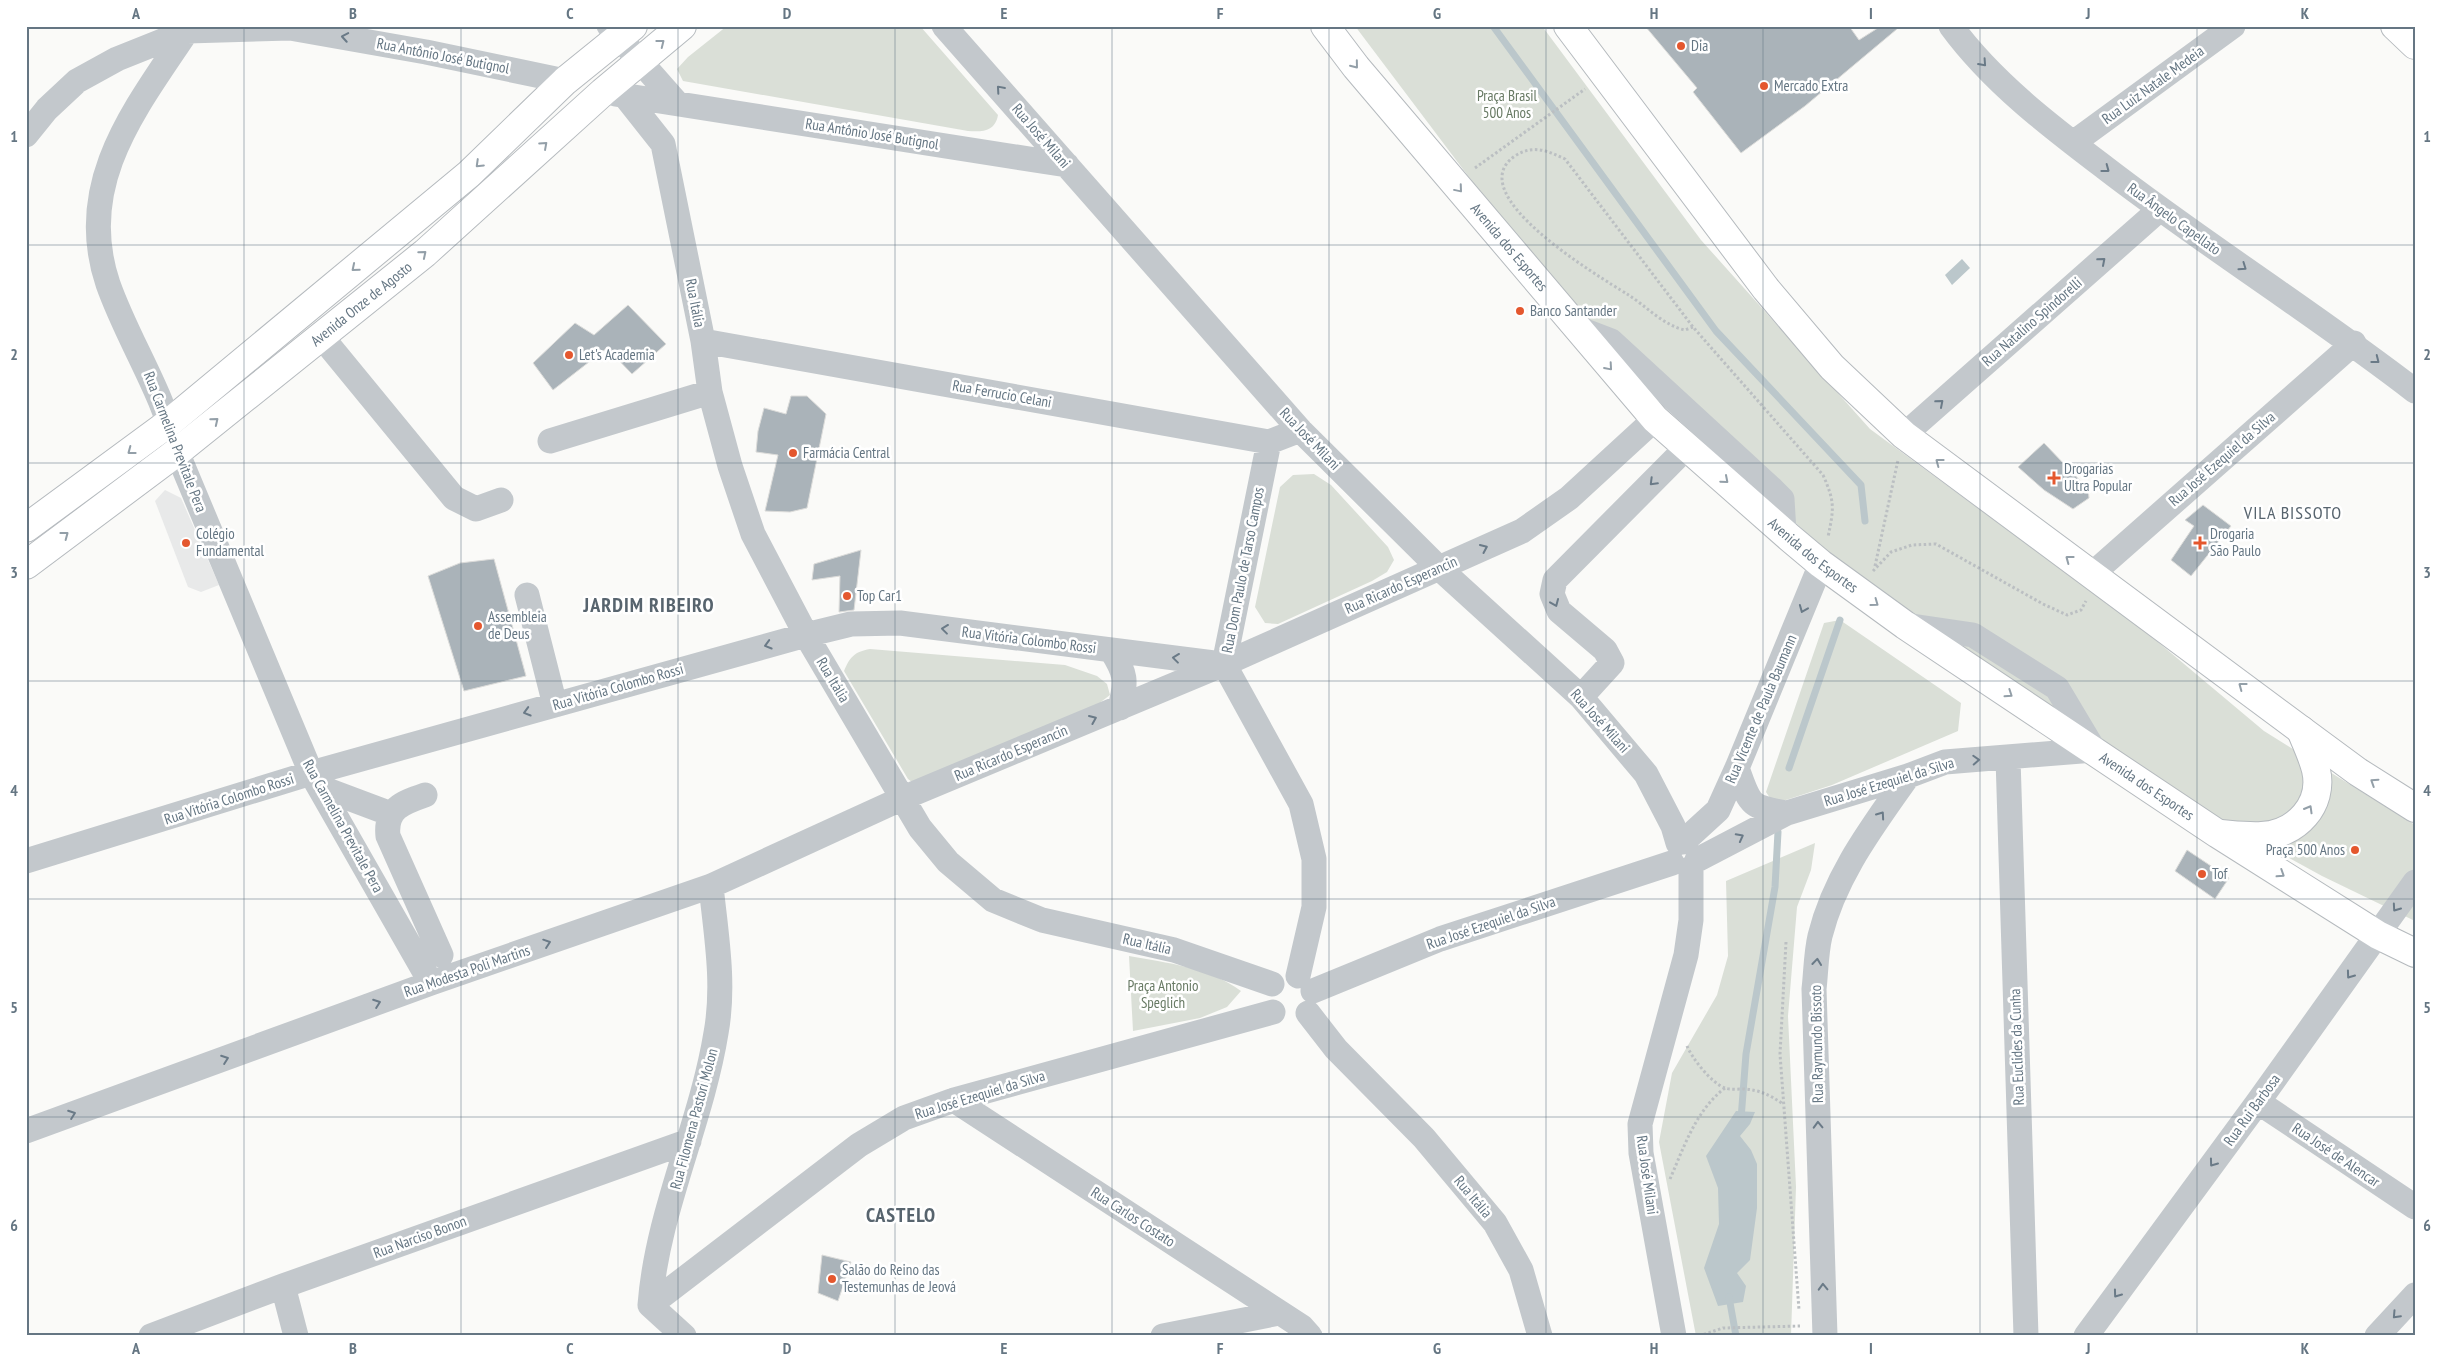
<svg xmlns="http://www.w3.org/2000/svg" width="2441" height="1362" font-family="'PT Sans Narrow',sans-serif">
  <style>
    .built { fill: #e8e9e9 }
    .green { fill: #dadfd7 }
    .water { fill: #bbc7cb }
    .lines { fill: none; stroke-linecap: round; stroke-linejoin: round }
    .stream { stroke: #bbc7cb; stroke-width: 7 }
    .building { fill: #aab3b9; stroke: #dcdcda }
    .major-casing { stroke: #b5babe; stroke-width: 30 }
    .path { stroke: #bbbfc2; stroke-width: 3; stroke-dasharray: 2.5 2.5; stroke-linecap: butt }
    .minor { stroke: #c3c8cc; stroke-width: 25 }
    .major { stroke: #fff; stroke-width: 28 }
    .oneway { stroke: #6a7a87 }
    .oneway2 { stroke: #939fa8 }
    .grid { fill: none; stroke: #657683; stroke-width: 1; stroke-opacity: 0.55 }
    .poi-dot { fill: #e4572e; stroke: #fff; stroke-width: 2 }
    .labels { text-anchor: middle; stroke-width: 5; stroke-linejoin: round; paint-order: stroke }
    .poi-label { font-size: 15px; fill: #657683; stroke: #fff; text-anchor: start }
    .street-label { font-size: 15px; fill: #657683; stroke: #fff }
    .park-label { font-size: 15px; fill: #687a64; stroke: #fff }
    .quarter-label { font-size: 18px; letter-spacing: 1px; fill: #57646e; stroke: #fff }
    .district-label { font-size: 20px; font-weight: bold; letter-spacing: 1px; fill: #57646e; stroke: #fff }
    .neatline { fill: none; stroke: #657683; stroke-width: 2 }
    .grid-label { font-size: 16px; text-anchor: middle; font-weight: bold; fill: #657683 }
  </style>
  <rect width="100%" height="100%" fill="#fafaf8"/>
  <path class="built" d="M165,490L181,498L219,585L201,592L188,587L155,501Z"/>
  <path class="green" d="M727,26H920L998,115C995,132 982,132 968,131L683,81L677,69L688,57Z
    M1355,26H1542L1701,240L1870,429L2140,627L2264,731L2415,825V921L2322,876L2203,811L2006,688L1828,553L1576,319Z
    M1314,474L1331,485L1388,547L1394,560L1387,572L1372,581L1278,624L1265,623L1255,607L1280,487L1293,475Z
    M1840,620L1961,703L1958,731L1832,785L1786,800L1772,801L1766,792L1824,623Z
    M870,649L1065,665L1097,676L1107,684L1110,695L1093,708L917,786L908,779L844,671C850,657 854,652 870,649Z
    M1815,843L1811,870L1797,907L1788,1016L1796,1187L1791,1336H1696L1659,1142L1672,1073L1717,995L1728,956L1726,881Z
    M1129,956C1167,963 1209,967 1241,991L1227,1007L1200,1018L1133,1031Z"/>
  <path class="water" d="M1962,259L1970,268L1952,285L1945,275Z
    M1736,1111L1755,1112L1750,1124L1740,1136L1751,1150L1757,1164V1208L1750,1260L1737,1273L1746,1286L1743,1302L1718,1306L1704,1268L1719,1224L1718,1188L1706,1156Z"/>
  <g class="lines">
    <path class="stream" d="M1493,26L1716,331L1861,485L1865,521
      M1789,768L1840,620
      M1741,1119L1746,1054L1775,887L1778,832
      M1729,1297L1736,1336"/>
  </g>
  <path class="building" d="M1645,26H1849L1859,40L1881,26H1895L1897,29L1805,106L1741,153L1693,92L1697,88Z
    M628,305L666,344L632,374L607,348L553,390L533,363L575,323L594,335Z
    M791,396H807L826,414L807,508L790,512L765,511L778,455L756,452L758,431L764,408L786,414Z
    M2044,443L2088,489L2089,498L2073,509L2044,490L2018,467Z
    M2203,505L2231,526L2191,576L2171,560L2194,526L2185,520Z
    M861,550L854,610L839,612L840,576L812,580L814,564Z
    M494,559L526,676L464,691L428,576L460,563Z
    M2187,850L2229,878L2215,899L2175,871Z
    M822,1255L851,1262L838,1301L818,1293Z"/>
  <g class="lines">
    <defs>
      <g id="major">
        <path id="s1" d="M1325,26L1356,67L1655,419L1790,538L1821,564L1905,625L2218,834L2378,935L2415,953"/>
        <path d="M1568,26L1766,289L1832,367L1904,435L2301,730L2358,772L2415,808"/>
        <path d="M2395,26L2415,45"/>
        <path d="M26,528L170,422L469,174L565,81L633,26"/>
        <path id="s2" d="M26,565L177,452L425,253L603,92L682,26"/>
        <path d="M2220,834C2233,835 2249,837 2262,836C2296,834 2324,805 2316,770C2313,757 2306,743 2301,730"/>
      </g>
    </defs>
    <use href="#major" class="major-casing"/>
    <path class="path" d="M1475,168L1585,89
      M1693,327L1685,330C1664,326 1645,305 1627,294C1600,277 1459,194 1515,156C1533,144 1548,151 1565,159L1693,327L1823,475C1835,502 1834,508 1828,537
      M1875,566L1898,460
      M1873,571L1891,552L1912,545L1936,544L2043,604L2067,615L2081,610L2086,601
      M1786,942L1780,1054L1799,1310
      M1687,1046C1692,1058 1711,1083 1725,1088C1730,1090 1739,1089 1744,1089C1760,1090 1770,1095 1783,1104
      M1670,1179C1684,1147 1696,1110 1725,1088
      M1699,1336L1723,1328L1800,1326"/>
    <path class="minor" d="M609,26L676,102
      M944,26L1300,430L1439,568L1581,697L1646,774L1673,826L1678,843
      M1951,26C1992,82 2050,126 2104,167C2205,245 2314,313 2415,391
      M187,31C135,109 74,184 108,284C128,341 163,391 177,452L311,773L431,983
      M615,94L1067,165
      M625,96L663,144L703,341L710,392L730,466L753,534L806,635L920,828L948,862L993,900L1042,920L1174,950L1272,984
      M26,135L47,109L77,81L117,59L187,31L290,28L426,52L565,81
      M2073,143L2233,26
      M1577,328L1611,341L1773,490L1782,499L1784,532
      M321,336L454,498L476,509L501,500
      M703,341L1269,442L1300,430
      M1904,435L2159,210
      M550,441L710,392
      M1269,442L1224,664L1301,804L1314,859V907L1298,976
      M2091,575L2354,343
      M527,595L555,705
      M1111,650C1126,673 1127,681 1120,708
      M1581,697L1612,663L1605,650L1559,611L1552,594L1555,580L1687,447
      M2008,758L2026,1336
      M1737,768C1750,804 1748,807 1787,813
      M319,787L391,814
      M425,795C402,803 385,809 388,836L441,955
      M1683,842L1718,810L1737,768L1821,564
      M1697,860L1787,813L1908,776L1945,762L2094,750L2057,688L1973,635L1905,625
      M26,861L311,773L806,635L851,624L900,623L1222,664
      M1313,991L1440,939L1672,863
      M1308,1013L1336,1049L1424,1138L1495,1223L1521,1270L1540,1336
      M954,1100L1302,1327L1310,1336
      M2258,1102L2415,1207
      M26,1131L431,983L711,886L903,798L1224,664L1522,531L1569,498L1655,419
      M283,1286L296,1336
      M650,1305L859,1145L904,1118L954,1100L1273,1012
      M151,1336L283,1286L689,1141
      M684,1336L650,1305C657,1212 701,1125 716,1033C725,984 716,934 711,886
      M1163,1336L1279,1313
      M1674,1336L1641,1153L1640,1124L1686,955L1691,920V868
      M1825,1336L1814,989C1816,972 1816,953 1820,936C1835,875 1873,826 1908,776
      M2086,1336L2258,1102L2415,882
      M2377,1336L2415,1295"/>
    <use href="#major" class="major"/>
  </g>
  <defs><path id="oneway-chevron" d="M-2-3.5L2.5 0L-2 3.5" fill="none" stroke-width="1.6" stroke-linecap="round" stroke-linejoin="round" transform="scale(1.25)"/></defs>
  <g class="oneway">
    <use href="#oneway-chevron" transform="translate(345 37) rotate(-170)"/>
    <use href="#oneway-chevron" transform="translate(1983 63) rotate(48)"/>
    <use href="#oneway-chevron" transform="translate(1000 89) rotate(-131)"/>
    <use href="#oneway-chevron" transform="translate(2106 169) rotate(37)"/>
    <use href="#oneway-chevron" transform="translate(2102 261) rotate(-41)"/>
    <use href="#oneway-chevron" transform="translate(2243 267) rotate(35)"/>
    <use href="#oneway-chevron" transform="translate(2376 360) rotate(38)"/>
    <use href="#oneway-chevron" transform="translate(1940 403) rotate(-41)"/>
    <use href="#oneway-chevron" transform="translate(1653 482) rotate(135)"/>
    <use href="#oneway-chevron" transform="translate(1484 548) rotate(-24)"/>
    <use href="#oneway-chevron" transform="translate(1555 603) rotate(67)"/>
    <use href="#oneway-chevron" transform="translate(1803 609) rotate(112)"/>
    <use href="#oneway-chevron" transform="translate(945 629) rotate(-173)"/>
    <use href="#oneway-chevron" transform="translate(768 645) rotate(164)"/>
    <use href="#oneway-chevron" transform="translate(1176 658) rotate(-173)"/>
    <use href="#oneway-chevron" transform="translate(527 712) rotate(164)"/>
    <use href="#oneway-chevron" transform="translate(1093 719) rotate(-23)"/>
    <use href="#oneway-chevron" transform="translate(1976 760) rotate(-3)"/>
    <use href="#oneway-chevron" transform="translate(1881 815) rotate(-55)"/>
    <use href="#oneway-chevron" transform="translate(1740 837) rotate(-28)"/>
    <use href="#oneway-chevron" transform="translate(2396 908) rotate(125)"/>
    <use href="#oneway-chevron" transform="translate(547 943) rotate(-19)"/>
    <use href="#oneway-chevron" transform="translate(1817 962) rotate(-84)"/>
    <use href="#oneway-chevron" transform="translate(2350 975) rotate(126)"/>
    <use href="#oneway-chevron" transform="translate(377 1003) rotate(-20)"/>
    <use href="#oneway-chevron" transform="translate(225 1059) rotate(-20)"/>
    <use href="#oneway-chevron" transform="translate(72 1114) rotate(-20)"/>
    <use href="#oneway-chevron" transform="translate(1818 1125) rotate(-92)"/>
    <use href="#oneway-chevron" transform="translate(2213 1163) rotate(126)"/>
    <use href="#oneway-chevron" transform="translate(1823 1287) rotate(-92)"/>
    <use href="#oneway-chevron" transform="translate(2117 1294) rotate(126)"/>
    <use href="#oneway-chevron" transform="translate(2396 1315) rotate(133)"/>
  </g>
  <g class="oneway2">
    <use href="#oneway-chevron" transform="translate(661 43) rotate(-38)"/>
    <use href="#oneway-chevron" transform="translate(1355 65) rotate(51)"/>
    <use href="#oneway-chevron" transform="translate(544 145) rotate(-42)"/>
    <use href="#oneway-chevron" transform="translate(479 164) rotate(136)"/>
    <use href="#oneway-chevron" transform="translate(1459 189) rotate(50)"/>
    <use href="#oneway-chevron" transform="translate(423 254) rotate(-40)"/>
    <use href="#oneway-chevron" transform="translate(355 268) rotate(140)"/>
    <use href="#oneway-chevron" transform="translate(1609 367) rotate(49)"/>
    <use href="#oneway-chevron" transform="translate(215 421) rotate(-39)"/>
    <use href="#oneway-chevron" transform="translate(131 451) rotate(143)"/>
    <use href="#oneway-chevron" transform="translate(1939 462) rotate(-143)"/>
    <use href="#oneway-chevron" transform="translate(1725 480) rotate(41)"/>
    <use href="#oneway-chevron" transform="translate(65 535) rotate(-37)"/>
    <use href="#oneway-chevron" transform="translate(2069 559) rotate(-143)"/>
    <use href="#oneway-chevron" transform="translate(1875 603) rotate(36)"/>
    <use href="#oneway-chevron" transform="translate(2242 686) rotate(-143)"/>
    <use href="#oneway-chevron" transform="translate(2009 694) rotate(34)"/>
    <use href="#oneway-chevron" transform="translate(2374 782) rotate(-147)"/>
    <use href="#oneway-chevron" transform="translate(2309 809) rotate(-60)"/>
    <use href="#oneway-chevron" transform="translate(2281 874) rotate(33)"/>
  </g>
  <path class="grid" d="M244,26V1336M461,26V1336M678,26V1336M895,26V1336M1112,26V1336M1329,26V1336M1546,26V1336M1763,26V1336M1980,26V1336M2197,26V1336M26,245H2415M26,463H2415M26,681H2415M26,899H2415M26,1117H2415"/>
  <g class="poi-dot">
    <circle cx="1681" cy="46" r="5"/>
    <circle cx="1764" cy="86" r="5"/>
    <circle cx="1520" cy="311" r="5"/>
    <circle cx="569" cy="355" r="5"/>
    <circle cx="793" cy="453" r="5"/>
    <path d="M2051.5 470.5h5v5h5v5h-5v5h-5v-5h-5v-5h5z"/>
    <circle cx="186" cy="543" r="5"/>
    <path d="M2197.5 535.5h5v5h5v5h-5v5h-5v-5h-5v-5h5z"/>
    <circle cx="847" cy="596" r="5"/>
    <circle cx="478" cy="626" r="5"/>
    <circle cx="2355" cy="850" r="5"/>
    <circle cx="2202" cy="874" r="5"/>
    <circle cx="832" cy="1279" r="5"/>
  </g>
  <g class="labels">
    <g class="poi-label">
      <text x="1691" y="51">Dia</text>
      <text x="1774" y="91">Mercado Extra</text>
      <text x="1530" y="316">Banco Santander</text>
      <text x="579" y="360">Let's Academia</text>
      <text x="803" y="458">Farmácia Central</text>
      <text x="2064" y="474">Drogarias<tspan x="2064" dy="17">Ultra Popular</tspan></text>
      <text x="196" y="539">Colégio<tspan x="196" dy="17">Fundamental</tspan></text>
      <text x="2210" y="539">Drogaria<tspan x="2210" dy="17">São Paulo</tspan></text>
      <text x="857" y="601">Top Car1</text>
      <text x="488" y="622">Assembleia<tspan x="488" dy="17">de Deus</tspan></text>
      <text x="2345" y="855" text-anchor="end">Praça 500 Anos</text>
      <text x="2212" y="879">Tof</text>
      <text x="842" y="1275">Salão do Reino das<tspan x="842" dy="17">Testemunhas de Jeová</tspan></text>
    </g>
    <g class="street-label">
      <text transform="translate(443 56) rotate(11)" y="5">Rua Antônio José Butignol</text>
      <text transform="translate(2153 85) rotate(-36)" y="5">Rua Luiz Natale Medeia</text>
      <text transform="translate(872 134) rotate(9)" y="5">Rua Antônio José Butignol</text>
      <text transform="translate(1041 136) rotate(49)" y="5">Rua José Milani</text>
      <text transform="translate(2174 219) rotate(36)" y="5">Rua Ângelo Capellato</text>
      <text dy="5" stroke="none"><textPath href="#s1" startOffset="288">Avenida dos Esportes</textPath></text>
      <text transform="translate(695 303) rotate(79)" y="5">Rua Itália</text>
      <text dy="5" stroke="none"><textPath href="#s2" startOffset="425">Avenida Onze de Agosto</textPath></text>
      <text transform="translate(2032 322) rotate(-41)" y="5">Rua Natalino Spindorelli</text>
      <text transform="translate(1002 394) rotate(10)" y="5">Rua Ferrucio Celani</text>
      <text transform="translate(1310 439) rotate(46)" y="5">Rua José Milani</text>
      <text transform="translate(175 442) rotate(69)" y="5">Rua Carmelina Previtale Pera</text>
      <text transform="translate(2222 459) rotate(-41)" y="5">Rua José Ezequiel da Silva</text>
      <text dy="5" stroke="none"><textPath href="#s1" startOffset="722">Avenida dos Esportes</textPath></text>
      <text transform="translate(1243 570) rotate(-79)" y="5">Rua Dom Paulo de Tarso Campos</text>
      <text transform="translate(1401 585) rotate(-24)" y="5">Rua Ricardo Esperancin</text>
      <text transform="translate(1029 640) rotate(7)" y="5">Rua Vitória Colombo Rossi</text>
      <text transform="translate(833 680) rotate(59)" y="5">Rua Itália</text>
      <text transform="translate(618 687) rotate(-16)" y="5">Rua Vitória Colombo Rossi</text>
      <text transform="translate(1761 709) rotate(-67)" y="5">Rua Vicente de Paula Baumann</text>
      <text transform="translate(1600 721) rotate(48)" y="5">Rua José Milani</text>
      <text transform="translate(1011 753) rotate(-23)" y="5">Rua Ricardo Esperancin</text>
      <text transform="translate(1889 782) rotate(-17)" y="5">Rua José Ezequiel da Silva</text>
      <text dy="5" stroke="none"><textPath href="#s1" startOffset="1128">Avenida dos Esportes</textPath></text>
      <text transform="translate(229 799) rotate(-18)" y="5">Rua Vitória Colombo Rossi</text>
      <text transform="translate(343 826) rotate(61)" y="5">Rua Carmelina Previtale Pera</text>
      <text transform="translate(1491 923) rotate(-19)" y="5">Rua José Ezequiel da Silva</text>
      <text transform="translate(1147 944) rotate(13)" y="5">Rua Itália</text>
      <text transform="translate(467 971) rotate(-19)" y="5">Rua Modesta Poli Martins</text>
      <text transform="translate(1817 1044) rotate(-91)" y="5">Rua Raymundo Bissoto</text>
      <text transform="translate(2017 1047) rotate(-92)" y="5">Rua Euclides da Cunha</text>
      <text transform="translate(980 1095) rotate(-17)" y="5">Rua José Ezequiel da Silva</text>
      <text transform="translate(2252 1110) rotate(-54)" y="5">Rua Rui Barbosa</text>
      <text transform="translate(694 1119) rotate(-75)" y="5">Rua Filomena Pastori Molon</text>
      <text transform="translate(2336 1155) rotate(34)" y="5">Rua José de Alencar</text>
      <text transform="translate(1647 1175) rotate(82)" y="5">Rua José Milani</text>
      <text transform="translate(1473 1197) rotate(50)" y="5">Rua Itália</text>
      <text transform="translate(1133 1217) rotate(33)" y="5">Rua Carlos Costato</text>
      <text transform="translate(420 1237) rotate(-20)" y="5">Rua Narciso Bonon</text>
    </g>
    <g class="park-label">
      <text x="1507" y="101">Praça Brasil<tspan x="1507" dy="17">500 Anos</tspan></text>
      <text x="1163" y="991">Praça Antonio<tspan x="1163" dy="17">Speglich</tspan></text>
    </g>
    <g class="quarter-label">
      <text x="2293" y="519">VILA BISSOTO</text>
    </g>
    <g class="district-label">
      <text x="649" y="612">JARDIM RIBEIRO</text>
      <text x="901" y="1222">CASTELO</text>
    </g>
  </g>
  <rect width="2441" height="1362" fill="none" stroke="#ffffff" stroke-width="55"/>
  <rect x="28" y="28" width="2386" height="1306" class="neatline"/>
  <g class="grid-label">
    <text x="136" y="19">A</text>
    <text x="353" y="19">B</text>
    <text x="570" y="19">C</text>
    <text x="787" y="19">D</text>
    <text x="1004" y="19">E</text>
    <text x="1220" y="19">F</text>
    <text x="1437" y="19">G</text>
    <text x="1654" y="19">H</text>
    <text x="1871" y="19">I</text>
    <text x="2088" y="19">J</text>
    <text x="2305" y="19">K</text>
    <text x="14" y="142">1</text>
    <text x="2427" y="142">1</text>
    <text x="14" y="360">2</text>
    <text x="2427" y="360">2</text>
    <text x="14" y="578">3</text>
    <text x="2427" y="578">3</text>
    <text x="14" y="796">4</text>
    <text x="2427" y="796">4</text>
    <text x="14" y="1013">5</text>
    <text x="2427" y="1013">5</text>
    <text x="14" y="1231">6</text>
    <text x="2427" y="1231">6</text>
    <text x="136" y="1354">A</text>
    <text x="353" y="1354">B</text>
    <text x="570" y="1354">C</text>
    <text x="787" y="1354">D</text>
    <text x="1004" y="1354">E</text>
    <text x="1220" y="1354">F</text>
    <text x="1437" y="1354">G</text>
    <text x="1654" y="1354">H</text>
    <text x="1871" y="1354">I</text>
    <text x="2088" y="1354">J</text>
    <text x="2305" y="1354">K</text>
  </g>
</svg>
